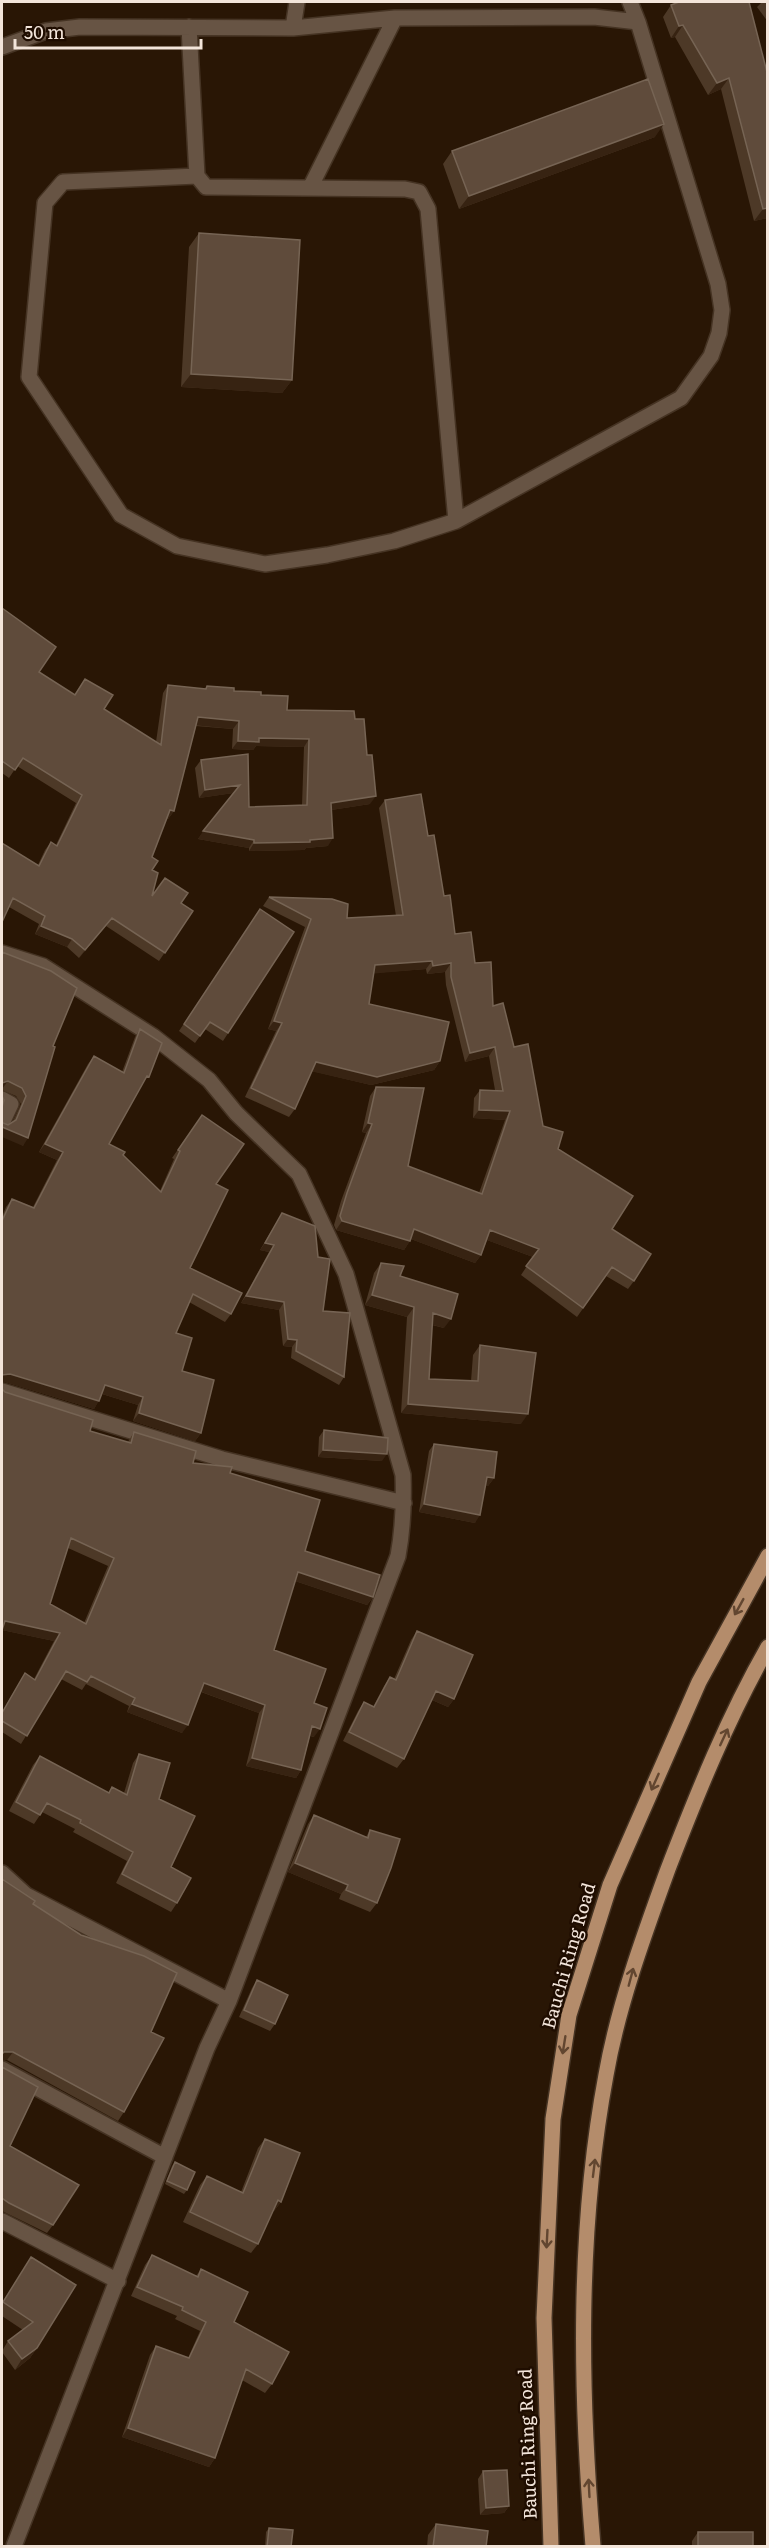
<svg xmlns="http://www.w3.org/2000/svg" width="769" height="2548" font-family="Literata,serif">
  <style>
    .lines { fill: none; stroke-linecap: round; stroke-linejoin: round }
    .minor-casing { stroke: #453323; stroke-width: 18 }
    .major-casing { stroke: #453323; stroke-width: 18 }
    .minor { stroke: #675444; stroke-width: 15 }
    .major { stroke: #b48c6b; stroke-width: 15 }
    .wall { fill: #4d3927; fill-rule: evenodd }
    .shaded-wall { fill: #372312 }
    .building { fill: #5f4b3b; stroke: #766454; stroke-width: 1.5; fill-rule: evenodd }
    .oneway { stroke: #624630 }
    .labels { text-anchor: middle; stroke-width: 5; stroke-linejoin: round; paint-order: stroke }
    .street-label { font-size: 18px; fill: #f3e5da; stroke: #1f0d00 }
  </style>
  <rect width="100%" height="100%" fill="#291605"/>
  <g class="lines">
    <defs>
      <path id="minor" d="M189,27L197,176L206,187L405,189L419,192L428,209L456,521
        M293,28L297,2
        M2,47L46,31L80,27L293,28L395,18L594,17L638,22
        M197,176L63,182L45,203L29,377L121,515L177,546L265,564L327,555L394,541L456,521L681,398L711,356L719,333L722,310L718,284L638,22L630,2
        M310,188L395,18
        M2,953L43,966L153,1036L209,1080L236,1113L299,1174L346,1274L403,1475C404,1503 403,1529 398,1556L229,2001L207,2048L14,2546
        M2,1099L11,1104L2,1123
        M2,1391L222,1459L404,1503
        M2,1873L26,1895L229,2001
        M2,2069L165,2157
        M2,2221L118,2281"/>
      <path id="major" d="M551,2546L544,2318L553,2119L569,2015L610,1885L699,1682L768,1556
        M593,2546C580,2391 577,2230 606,2075C618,2006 644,1935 668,1869C697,1794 728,1717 768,1647"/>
    </defs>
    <use href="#minor" class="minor-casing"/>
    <use href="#major" class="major-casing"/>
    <use href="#minor" class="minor"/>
    <use href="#major" class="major"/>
  </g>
  <path class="wall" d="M762,2H768V22L757,7Z
    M671,5L768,76V218L754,221L721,89L708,95L675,37L671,38L663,17Z
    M655,137L459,209L443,164L452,151Z
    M199,233L292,380L282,393L181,387L189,247Z
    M2,608L39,672L74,695L85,679L104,709L156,742L163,693L168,685L205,689L207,686L261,695L287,710L355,719L370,804L331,810L328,846L306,848L304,850L249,851V848L198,839L233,793L199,798L195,768L201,760L249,807L302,805L304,747L256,746L253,750L232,749L233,729L196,726L174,811L168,819L166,818L152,857V896L181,903L193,911L159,961L106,926L79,958L67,947L35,934L39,924L9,907L2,843L38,865L45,850L51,842L56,845L76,803L17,766L9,778L2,773Z
    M385,800L428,836L455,934L475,963L493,1006L514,1047L543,1126L612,1229L634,1281L628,1289L606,1276L577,1317L521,1275L533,1257L487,1240L481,1255L475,1263L411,1239L404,1250L336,1230L334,1225L341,1201L366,1133L362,1132L370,1096L376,1087L408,1166L479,1193L505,1120L473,1118L474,1098L480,1090H495L489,1056L465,1062L446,985L445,972L427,974L426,969L373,973L369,1004L440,1061L434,1070L371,1085L312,1071L295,1109L289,1117L245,1097L276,1031L268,1029L305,927L263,906L269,897L347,918L396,916L379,808Z
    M260,909L294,932L223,1041L205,1029L195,1043L179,1031Z
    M2,952L53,1046L23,1146L3,1123L8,1125L13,1121L21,1104L16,1096L2,1090Z
    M140,1029L143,1085L142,1084L109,1144L123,1155L160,1191L174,1159L172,1158L202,1115L216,1184L190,1268L231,1314L225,1322L189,1302L176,1333L182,1371L201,1433L195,1441L133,1421L138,1405L102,1394L94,1409L5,1382H2V1217L6,1207L12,1199L33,1207L57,1160L39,1152L88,1064L94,1056L122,1072L135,1037Z
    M282,1213L323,1311L344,1377L339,1385L291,1358L292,1347L283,1346L279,1310L241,1303L269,1252L260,1250Z
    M381,1263L400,1276L444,1328L432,1325L429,1379L471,1381L473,1355L480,1345L521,1424L401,1413L407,1317L365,1305L374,1273Z
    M5,1392L90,1431L128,1442L134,1432L193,1463L230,1473L305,1551L373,1597L367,1605L295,1581L274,1650L314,1703V1737L310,1736L301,1770L296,1778L246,1766L259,1713L201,1692L182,1733L127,1712L129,1706L86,1684L82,1690L61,1679L21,1744L2,1732V1712L25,1673L34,1679L54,1641L2,1630ZM68,1548L108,1566L84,1623L50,1604Z
    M324,1430L382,1461L318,1457L319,1437Z
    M434,1444L494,1478L488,1486L486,1485L475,1523L419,1512L429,1451Z
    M417,1631L454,1699L448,1707L432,1700L404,1759L397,1768L343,1741L358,1711L364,1702L373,1707L384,1686L390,1677L394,1679L411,1640Z
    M139,1754L159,1799L177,1903L171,1912L116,1883L127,1861L73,1832L75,1829L42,1812L34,1824L9,1811L33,1765L40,1756L108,1793L112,1787L124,1793L133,1763Z
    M314,1815L366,1837L370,1830L377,1903L370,1912L339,1899L341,1894L288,1872L308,1824Z
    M33,1904L151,2032L124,2112L118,2121L7,2060Z
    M257,1980L275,2024L270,2031L239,2017L252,1988Z
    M2,2067L10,2146L53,2225L47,2233L2,2211Z
    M265,2139L281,2202L274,2211L273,2210L258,2244L251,2253L183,2222L200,2185L207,2176L241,2192L258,2148Z
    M175,2162L187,2190L184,2194L165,2184L172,2166Z
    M152,2255L196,2276L201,2269L234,2322L272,2384L265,2393L242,2380L215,2458L209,2467L122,2437L150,2355L156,2346L188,2358L200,2331L175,2319L177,2316L131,2296L145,2265Z
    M31,2257L37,2348L30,2358L15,2370L2,2352V2351L8,2341L23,2330L2,2316V2303Z
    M483,2471L509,2506L504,2513L480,2515L478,2479Z
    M436,2524L486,2547H427L428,2535Z
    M269,2528L291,2547H265L266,2532Z
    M698,2532L753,2547H692V2541Z"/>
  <path class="shaded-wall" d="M683,25L675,37L671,38L679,26Z
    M729,78L721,89L708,95L717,83Z
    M664,124L655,137L459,209L469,196Z
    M768,208V218L754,221L763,209Z
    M191,374L292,380L282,393L181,387Z
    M198,717L239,721L233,729L193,725Z
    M259,738L309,739L304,747L256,746L253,750L232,749L238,741Z
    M240,785L234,793L199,798L205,790Z
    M376,796L370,804L325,811L331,803Z
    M170,810L174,811L168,819L164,818Z
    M203,831L254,840L249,848L198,839Z
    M333,838L328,846L306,848L304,850L249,851L254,843Z
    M112,918L106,926L79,958L85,950Z
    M41,926L72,939L67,947L35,934Z
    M432,961L426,969L369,974L375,965Z
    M451,963L445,972L427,974L433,966Z
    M274,1021L282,1023L276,1031L268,1029Z
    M495,1047L489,1056L465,1062L470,1053Z
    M440,1061L434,1070L371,1085L310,1071L316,1062Z
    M8,1081L2,1089V1090V1083Z
    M479,1110L510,1111L505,1120L473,1118Z
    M368,1123L372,1124L366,1133L362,1132Z
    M2,1127L28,1138L23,1146L2,1137Z
    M45,1144L63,1152L57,1160L39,1152Z
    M342,1221L410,1241L404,1250L336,1230Z
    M414,1229L481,1255L475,1263L408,1238Z
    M490,1230L539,1249L533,1257L484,1239Z
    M265,1243L274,1245L269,1252L260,1250Z
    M372,1295L414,1307L407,1317L365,1305Z
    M246,1296L284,1302L279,1310L241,1303Z
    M433,1313L451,1319L444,1328L426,1323Z
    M288,1339L297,1340L292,1347L283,1346Z
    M10,1374L99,1401L94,1409L5,1382H2V1375Z
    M105,1385L143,1397L138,1405L99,1393Z
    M408,1404L528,1414L521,1424L401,1413Z
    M139,1413L201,1433L195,1441L133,1421Z
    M323,1450L387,1454L382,1461L318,1457Z
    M487,1477L494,1478L488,1486L482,1485Z
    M424,1504L480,1515L475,1523L419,1512Z
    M298,1572L373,1597L367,1605L292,1580Z
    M5,1621L60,1633L54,1641L2,1630Z
    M204,1683L265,1705L259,1713L199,1691Z
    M436,1691L454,1699L448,1707L430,1699Z
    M132,1704L188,1725L182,1733L127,1712Z
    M312,1726L320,1729L314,1737L307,1735Z
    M252,1758L301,1770L296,1778L246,1766Z
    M295,1863L348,1885L341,1894L288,1872Z
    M4,2052H13L7,2060H2V2054Z
    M278,2200L281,2202L274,2211L271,2210Z
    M37,2348L30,2358L15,2370L22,2359Z
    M128,2428L215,2458L209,2467L122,2437Z
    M509,2506L504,2513L480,2515L486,2508Z"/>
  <path class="building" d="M679,2H749L768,76V208L763,209L729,78L717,83L683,25L679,26L671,5Z
    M648,79L664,124L469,196L452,151Z
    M199,233L300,240L292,380L191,374Z
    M2,608L56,647L39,672L75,695L85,679L113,695L104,709L161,745L168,685L206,689L207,686L234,688V691L261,692V695L288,696L287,710L354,711L355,719H364L367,755H372L376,796L331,803L333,838L310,840V842L254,843V840L203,831L240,785L205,790L201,760L248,754L249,807L307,805L309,739L259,738V742L238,741L239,721L198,717L174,811L170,810L152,857L158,861L152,870L158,873L152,896L165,878L188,893L181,903L193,911L165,953L112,918L85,950L72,939L41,926L45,916L13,898L2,922V843L39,866L51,842L57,846L82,795L23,758L15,770L2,761Z
    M421,794L428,836L434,835L444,896L450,895L455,934L471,932L475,963L491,962L493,1006L503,1003L514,1047L528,1044L543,1126L563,1132L558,1149L633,1196L612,1229L651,1254L634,1281L612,1267L583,1308L526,1266L539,1249L490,1230L481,1255L414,1229L410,1241L342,1221L340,1216L347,1193L372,1124L368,1123L376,1087L424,1088L408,1166L482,1194L510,1111L479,1110L480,1090L503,1091L495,1047L470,1053L451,977V963L433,966L432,961L375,965L369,1004L449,1022L440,1061L377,1077L316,1062L295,1109L251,1088L282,1023L274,1021L311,919L269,897L332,899L348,904L347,918L403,915L385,800Z
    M260,909L294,932L228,1033L210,1022L200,1036L184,1024Z
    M2,952L51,971L77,988L53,1046L55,1047L28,1138L2,1127V1121L3,1123L8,1125L16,1120L26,1096L22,1088L8,1081L2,1083V1084Z
    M140,1029L162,1043L149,1077L147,1076L109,1144L125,1152L123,1155L161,1192L180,1151L178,1150L202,1115L244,1144L216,1184L228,1190L190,1268L242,1293L231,1314L193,1294L176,1333L192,1338L182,1371L214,1380L201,1433L139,1413L143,1397L105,1385L99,1401L10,1374L2,1375V1221L12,1199L34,1208L63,1152L45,1144L94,1056L124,1073Z
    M2,1096L4,1100L2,1107Z
    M282,1213L315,1226L318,1257L330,1259L323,1311L350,1313L344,1377L296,1351L297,1340L288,1339L284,1302L246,1296L274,1245L265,1243Z
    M381,1263L404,1266L400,1276L458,1294L451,1319L433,1313L429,1379L478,1381L480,1345L536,1353L528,1414L408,1404L414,1307L372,1295Z
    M2,1389L5,1392L93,1420L90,1431L131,1443L134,1432L196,1451L193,1463L232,1467L230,1473L320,1500L305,1551L380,1575L373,1597L298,1572L274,1650L326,1669L314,1703L327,1708L320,1729L312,1726L301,1770L252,1758L265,1705L204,1683L188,1725L132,1704L135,1698L91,1676L87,1682L66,1671L27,1736L2,1721V1713L25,1673L35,1680L60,1633L5,1621L2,1630ZM71,1538L114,1558L86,1624L50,1604Z
    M324,1430L388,1438L387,1454L323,1450Z
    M434,1444L497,1452L494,1478L487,1477L480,1515L424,1504Z
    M417,1631L473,1655L454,1699L436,1691L404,1759L349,1732L364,1702L374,1707L390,1677L396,1680Z
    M139,1754L170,1763L159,1799L195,1816L171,1867L191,1878L177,1903L122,1874L133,1852L80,1823L81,1820L47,1803L40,1815L16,1802L40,1756L109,1793L112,1787L127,1795Z
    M314,1815L368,1838L370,1830L400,1839L391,1868L377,1903L346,1890L348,1885L295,1863Z
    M2,1879L35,1901L33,1904L81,1935L144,1956L177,1973L151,2032L164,2038L124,2112L13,2052H4L2,2054Z
    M257,1980L288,1995L275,2024L244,2010Z
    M2,2067L38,2087L10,2146L79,2185L53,2225L9,2203L2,2198Z
    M265,2139L300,2153L281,2202L278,2200L258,2244L190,2212L207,2176L243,2193Z
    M175,2162L195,2172L187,2190L167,2181Z
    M152,2255L198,2277L201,2269L248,2292L234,2322L289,2352L272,2384L246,2369L215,2458L128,2428L156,2346L189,2358L206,2322L182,2310L183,2307L137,2287Z
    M31,2257L76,2285L37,2348L22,2359L8,2341L33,2322L3,2302Z
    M507,2470L509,2506L486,2508L483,2471Z
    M436,2524L488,2531L486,2547H433Z
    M269,2528L293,2530L291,2547H267Z
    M698,2532H753V2547H698Z"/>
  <defs><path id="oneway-shaft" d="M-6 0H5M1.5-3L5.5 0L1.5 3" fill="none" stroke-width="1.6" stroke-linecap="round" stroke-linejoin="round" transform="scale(1.5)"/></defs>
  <g class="oneway">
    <use href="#oneway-shaft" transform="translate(739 1607) rotate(119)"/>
    <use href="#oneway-shaft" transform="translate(724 1737) rotate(-65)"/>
    <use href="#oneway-shaft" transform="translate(655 1782) rotate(114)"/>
    <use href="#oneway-shaft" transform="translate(631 1977) rotate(-75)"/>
    <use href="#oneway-shaft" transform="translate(564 2045) rotate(99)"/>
    <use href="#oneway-shaft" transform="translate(594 2168) rotate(-83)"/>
    <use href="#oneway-shaft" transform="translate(547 2239) rotate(93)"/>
    <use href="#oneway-shaft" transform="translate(589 2488) rotate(-93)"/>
  </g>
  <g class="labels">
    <g class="street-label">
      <text transform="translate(569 1956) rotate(-74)" y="6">Bauchi Ring Road</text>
      <text transform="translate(528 2444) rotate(-92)" y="6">Bauchi Ring Road</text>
    </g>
  </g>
  <rect width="769" height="2548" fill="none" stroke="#f3e5da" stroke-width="6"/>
  <path d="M15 39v9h186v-9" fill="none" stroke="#f3e5da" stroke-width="3"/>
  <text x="24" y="39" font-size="18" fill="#f3e5da" stroke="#1f0d00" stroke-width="4.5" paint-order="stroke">50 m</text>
</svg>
